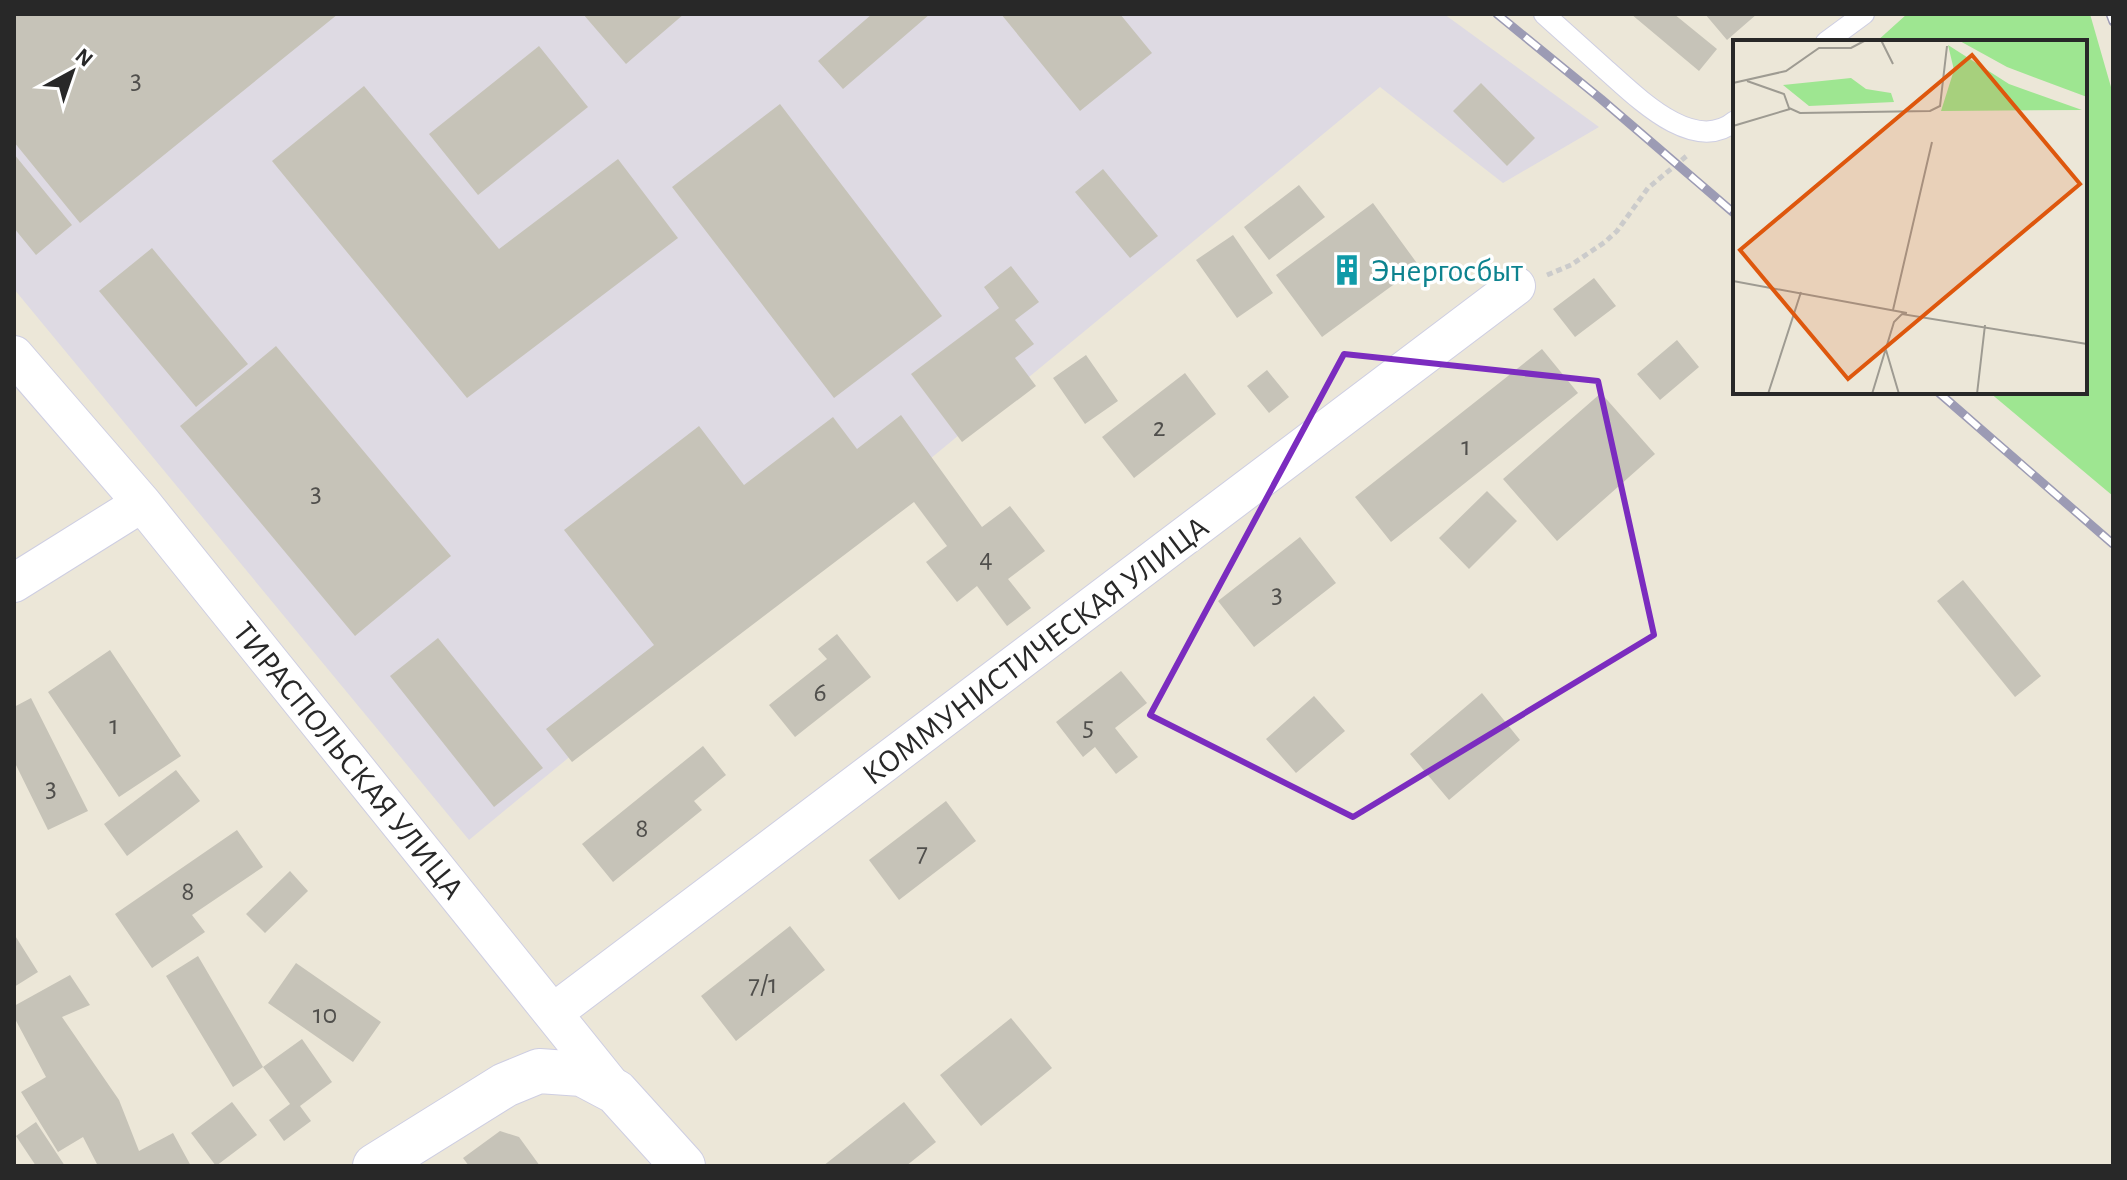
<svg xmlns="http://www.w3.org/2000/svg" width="2127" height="1180" font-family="'Alegreya Sans',sans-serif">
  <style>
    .industrial { fill: #dedae3 }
    .green { fill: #9ee691 }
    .building { fill: #c6c3b8 }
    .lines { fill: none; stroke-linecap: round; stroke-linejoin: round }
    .service-casing { stroke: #cecee2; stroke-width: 22 }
    .minor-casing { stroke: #cecee2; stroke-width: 40 }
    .secondary-casing { stroke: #cecee2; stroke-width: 46 }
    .path { stroke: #cbcbcb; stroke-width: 5; stroke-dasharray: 6 4; stroke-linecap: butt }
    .service { stroke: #fff; stroke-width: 20 }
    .minor { stroke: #fff; stroke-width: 38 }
    .secondary { stroke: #fff; stroke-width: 44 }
    .rail-casing { stroke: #9c9bb4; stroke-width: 9 }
    .rail { stroke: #fff; stroke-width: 6; stroke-dasharray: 18; stroke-linecap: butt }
    .marked { fill: none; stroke: #7b2cbf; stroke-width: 6; stroke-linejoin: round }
    .labels { text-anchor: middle; stroke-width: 7; stroke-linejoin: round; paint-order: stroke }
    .number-label { font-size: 28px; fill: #504f4c }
    .culture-label { font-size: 32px; fill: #0d838f; stroke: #fff; text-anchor: start }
    .street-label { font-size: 32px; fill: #282828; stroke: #fff }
    .inset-road { fill: none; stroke: #9e9b92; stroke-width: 2 }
    .view { fill: #de570d; fill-opacity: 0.15; stroke: #de570d; stroke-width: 4 }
    .inset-edge { fill: none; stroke: #282828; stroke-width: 4 }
  </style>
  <rect width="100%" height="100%" fill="#ece7d8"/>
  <path class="industrial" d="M14,14H1444L1599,127L1503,183L1380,87L469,840L14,289Z"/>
  <path class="green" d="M1907,14H2090L2113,94V496L1989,392H2085V42H1876Z"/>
  <path class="building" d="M14,14H338L80,223L14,142Z
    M583,14H684L626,64Z
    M872,14H930L843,89L818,61Z
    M1001,14H1120L1152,53L1080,111Z
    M1631,14H1674L1717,49L1699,71Z
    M1705,14H1757L1727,40Z
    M539,46L588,107L478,195L429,134Z
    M1481,83L1535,138L1507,166L1453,111Z
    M364,86L499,249L618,159L678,238L467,398L272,161Z
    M780,104L942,316L834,398L672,187Z
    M14,154L72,225L36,255L14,228Z
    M1103,169L1158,236L1130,258L1075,192Z
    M1299,185L1325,217L1269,260L1244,227Z
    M1373,203L1419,266L1322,337L1276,275Z
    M1233,235L1273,293L1237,318L1196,260Z
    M152,248L248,364L196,407L99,291Z
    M1011,266L1039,302L1015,320L1034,344L1015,358L1036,386L962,442L911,374L999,308L984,287Z
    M1594,278L1616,306L1575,337L1553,309Z
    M1677,340L1699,367L1660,400L1637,374Z
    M276,346L451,556L355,636L180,426Z
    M1542,349L1578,393L1391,542L1355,497Z
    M1086,355L1118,401L1085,424L1053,378Z
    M1267,370L1289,397L1269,413L1247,386Z
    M1185,373L1216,414L1134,478L1102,437Z
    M1601,393L1655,454L1557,541L1503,479Z
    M901,415L982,527L1010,506L1045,551L1008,579L1031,608L1007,626L977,586L957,602L926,562L947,546L914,502L572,762L546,729L654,645L564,530L699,426L744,485L833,417L857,449Z
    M1487,491L1517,521L1469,569L1439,538Z
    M1300,537L1336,583L1254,647L1218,601Z
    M1963,580L2041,676L2015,697L1937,601Z
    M837,634L871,677L795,737L769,705L827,659L818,649Z
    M438,638L543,768L494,807L390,676Z
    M110,650L181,756L119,797L48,692Z
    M1121,671L1147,703L1115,728L1138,757L1116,774L1095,747L1083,757L1056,722Z
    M1482,693L1520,740L1449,800L1410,754Z
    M1314,696L1345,731L1296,773L1266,739Z
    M31,698L88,811L48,830L14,761V707Z
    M703,746L726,775L694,801L702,810L613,882L582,844Z
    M176,770L200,801L127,856L104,824Z
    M946,801L976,841L899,900L869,860Z
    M237,830L263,867L192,915L205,932L152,968L115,914Z
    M290,871L308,891L265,933L246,914Z
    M790,926L825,970L736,1041L701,996Z
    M14,934L38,972L14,987Z
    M198,956L263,1067L233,1087L166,976Z
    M296,963L381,1022L353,1062L268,1003Z
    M70,975L90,1005L62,1017L119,1100L139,1151L173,1133L191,1166H98L83,1137L58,1152L21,1092L46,1077L14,1017V1006Z
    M1011,1018L1052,1068L981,1126L940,1075Z
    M302,1039L332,1082L300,1106L311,1121L284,1141L269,1120L290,1104L263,1067Z
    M232,1102L257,1135L216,1166L191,1133Z
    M904,1102L936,1142L906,1166H823Z
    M36,1122L65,1166H36L16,1136Z
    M500,1131L519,1137L540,1166H469L463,1158Z"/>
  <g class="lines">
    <defs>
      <path id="service" d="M1544,14C1564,32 1584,50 1604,68C1635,95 1693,156 1735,121
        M1826,42L1864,14"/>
      <path id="minor" d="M14,355L142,503L616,1092
        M14,583L142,503
        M553,1013L1516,286"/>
      <path id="secondary" d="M375,1166L505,1085L539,1071L582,1074L616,1092L683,1166"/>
    </defs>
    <use href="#service" class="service-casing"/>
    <use href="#minor" class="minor-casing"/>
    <use href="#secondary" class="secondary-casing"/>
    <path class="path" d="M1547,275L1571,265L1605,242L1617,231L1648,188L1689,154"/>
    <use href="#service" class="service"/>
    <use href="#minor" class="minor"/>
    <use href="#secondary" class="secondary"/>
    <defs>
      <path id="rail" d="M1497,14L1601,99L1735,214
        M2110,14L2113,22
        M1938,392L2113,544"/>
    </defs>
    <use href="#rail" class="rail-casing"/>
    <use href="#rail" class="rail"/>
  </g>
  <path class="marked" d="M1344,354L1598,381L1654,635L1353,817L1150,715Z"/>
  <defs>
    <symbol id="building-bare" viewBox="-9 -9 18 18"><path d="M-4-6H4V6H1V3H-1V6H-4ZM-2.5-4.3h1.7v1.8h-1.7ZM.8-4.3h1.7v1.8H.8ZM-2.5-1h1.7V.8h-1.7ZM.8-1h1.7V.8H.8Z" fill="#0f9aa8" stroke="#fff" stroke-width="2.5" paint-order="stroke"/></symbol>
  </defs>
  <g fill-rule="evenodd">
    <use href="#building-bare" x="1325" y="248" width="44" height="44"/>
  </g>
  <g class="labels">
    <g class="number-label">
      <text x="136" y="88">3</text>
      <text x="1159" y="436">2</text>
      <text x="1466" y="455">1</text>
      <text x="316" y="501">3</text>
      <text x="986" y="567">4</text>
      <text x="1277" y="602">3</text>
      <text x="820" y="701">6</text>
      <text x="114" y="734">1</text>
      <text x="1088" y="735">5</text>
      <text x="51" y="796">3</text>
      <text x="642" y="837">8</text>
      <text x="922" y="861">7</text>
      <text x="188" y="900">8</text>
      <text x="763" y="993">7/1</text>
      <text x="325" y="1023">10</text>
    </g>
    <g class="culture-label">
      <text x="1371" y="281">Энергосбыт</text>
    </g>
    <g class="street-label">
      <text transform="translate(1035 650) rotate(-37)" y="11">КОММУНИСТИЧЕСКАЯ УЛИЦА</text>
      <text transform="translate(349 760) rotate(51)" y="11">ТИРАСПОЛЬСКАЯ УЛИЦА</text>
    </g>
  </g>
  <g transform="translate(1733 40)">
    <rect width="354" height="354" fill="#ece7d8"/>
    <path d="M225,0H354V57L274,27ZM215,5L276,44L349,70L208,71L221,30ZM118,38L133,49L158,53L161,62L76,66L50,45Z" fill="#9ee691"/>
    <path class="inset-road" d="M148,0L160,24M14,41L51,54L56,68L67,73L197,71L207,66L214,6M0,43L53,31L86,8H118L133,0M0,86L57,69M0,241L174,273M160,270L199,102M153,310L166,354M35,354L68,252M139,354L161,282L169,274L354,304M244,354L252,285"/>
    <path class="view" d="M239,15L347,144L115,339L7,210Z"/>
    <rect width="354" height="354" class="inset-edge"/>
  </g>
  <rect width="2127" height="1180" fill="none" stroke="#282828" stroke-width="32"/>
  <g transform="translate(72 72) rotate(40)" stroke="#ffffff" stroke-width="6" paint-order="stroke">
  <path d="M0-6L14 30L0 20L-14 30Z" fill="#282828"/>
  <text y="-12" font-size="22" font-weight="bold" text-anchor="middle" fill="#282828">N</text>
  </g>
</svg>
